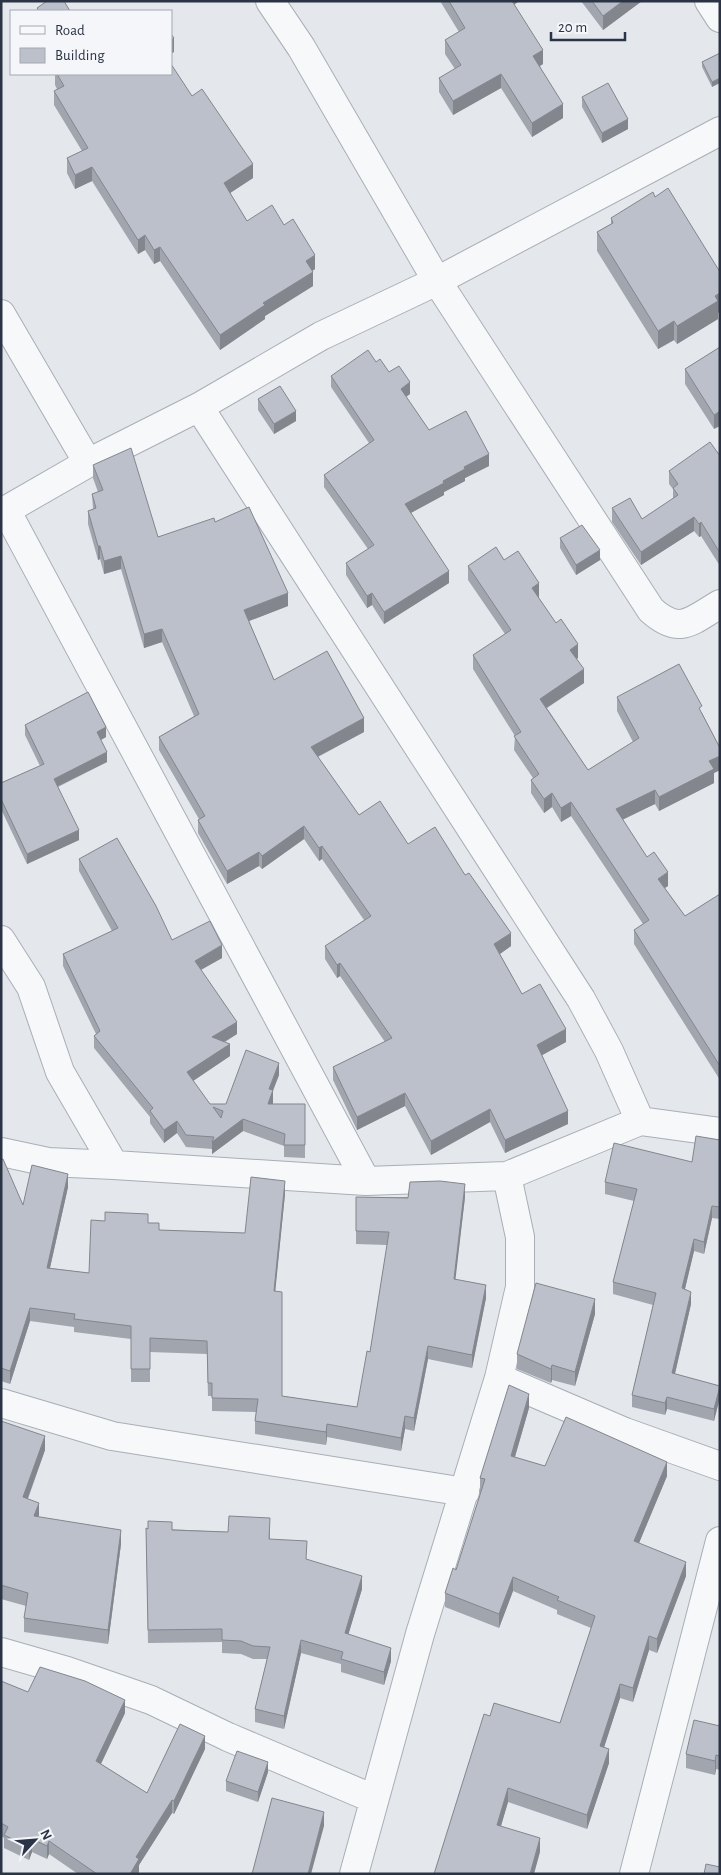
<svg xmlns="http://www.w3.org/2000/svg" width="721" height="1875" font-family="'Alegreya Sans',sans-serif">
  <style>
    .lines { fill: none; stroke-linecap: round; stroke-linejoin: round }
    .minor-casing { stroke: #a9aeb7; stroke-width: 30 }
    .minor { stroke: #f7f8fa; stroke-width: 28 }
    .wall { fill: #a1a5ae }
    .shaded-wall { fill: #83868d }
    .building { fill: #bbc0ca; stroke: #83868d; fill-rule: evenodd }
  </style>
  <rect width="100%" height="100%" fill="#e4e7ec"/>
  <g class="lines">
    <defs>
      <path id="minor" d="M270,1L301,47L437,281L651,610C680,636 691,621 720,604
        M709,1L720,18
        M1,314L88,463
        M199,407L581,999L609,1051L640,1121
        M6,510L366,1181
        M1,513L88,463L199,407L321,336L437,281L720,131
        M1,940L31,987L60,1072L114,1165L366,1181L507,1176L640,1121L720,1132
        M1,1152L48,1162L114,1165
        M499,1378L625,1432L720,1466
        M1,1403L112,1436L465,1492
        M1,1652L67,1671L151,1700L228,1737L374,1799
        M354,1874L420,1634L499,1378L520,1287V1237L507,1176
        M634,1874L720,1541"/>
    </defs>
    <use href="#minor" class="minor-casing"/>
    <use href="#minor" class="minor"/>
  </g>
  <path class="wall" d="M440,1H519L514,5L543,64L540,66L563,118L532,137L501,88L453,115L439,92V78L455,69L445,54V40L459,32Z
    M581,1H642L603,30Z
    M720,53L712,87L702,67V62Z
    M55,74H171L192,96L253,178L230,193L247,221L284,225L315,269L312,271L313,286L265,316V319L220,350L160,261L154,264L145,250L138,254L92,181L75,189L67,173V158L82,151L54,105V91L57,89L55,85Z
    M582,97L628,129L602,143L582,107Z
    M655,197L720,272V311L718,313V319L677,344L674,340L658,349L597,251V232L611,224V218Z
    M720,347L714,429L685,384V369Z
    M389,372L410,394L406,397L429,430L489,466L465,478V481L444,492V495L411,513L449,583L384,624L372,605L367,608L346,575V563L368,549L324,487V475L369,443L331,387V376Z
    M258,399L296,421L274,434L258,410Z
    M720,456V566L701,536L699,537L694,531L641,565L612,522V508L642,519L673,499V489L669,484V471Z
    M93,465L158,537L215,522L288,606L249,621L274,680L364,732L318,757L359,815L408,844L465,875L511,946L500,954L522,994L566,1042L542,1055L568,1124L505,1153L490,1122L431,1155L405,1106L357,1130L333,1080V1067L385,1042L340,976L337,978L325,959V946L364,920L322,859L319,861L304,839L262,869L259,866L227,884L198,833V820L199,819L159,750V737L194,716L162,642L144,648L121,569L104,574L100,559L98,560L88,524V511L93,509L92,494L98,492L93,478Z
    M560,538L600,560L576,575L560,548Z
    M504,560L539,597H538L578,658L576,659L584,683L547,708L588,770L633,742L617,711V697L702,713L720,748V770L714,773V783L659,811L655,804L622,819L647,857L668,886L665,888L685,916L720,894V1080L634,944V930L643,924L571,816L561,822L552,807L544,813L531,793V780L533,778L514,750L515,736L473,669V655L505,634L468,580V566Z
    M25,725L106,737L101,740L107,762L58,787L79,840L27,864L1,809V783L40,766L25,735Z
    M79,859L172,940L222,958L201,970L237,1034L225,1042L230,1056L193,1081L210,1104H226L279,1075L273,1090V1104H305V1158L284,1157V1146L243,1131L212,1154V1149L186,1147L177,1133L164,1143L150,1123V1117L94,1048V1036L96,1034L63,966V954L112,931L79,871Z
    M720,1140V1219L712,1218L704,1254L694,1251L685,1289L691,1304L675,1374L720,1386L714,1421L667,1409L665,1415L632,1407V1395L653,1305L613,1294V1282L634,1201L605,1194V1182L692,1162Z
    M1,1159L23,1205L68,1187L50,1268L89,1273L148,1223L159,1230L245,1233L285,1194L275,1291L282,1396L357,1407L370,1352L387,1245L356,1244V1197H465L455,1279L486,1298L472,1368L428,1359L414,1431L405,1429L401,1451L327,1437L326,1445L255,1434V1421L256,1412L212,1411V1396H208L207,1354L150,1352V1382H131V1339L74,1332V1327L30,1321L10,1384L1,1381Z
    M595,1314L575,1386L552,1380L551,1383L517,1369V1354Z
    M529,1408L515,1457L545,1466L667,1476L639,1543L686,1576L657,1653L649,1650L633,1702L620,1698L604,1747L609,1763L587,1829L508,1802L501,1826L540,1852L434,1874L490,1716L560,1723L591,1628L557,1614V1610L513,1591L499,1628L445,1607V1593L456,1570L481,1492H480V1478Z
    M1,1421L45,1450L28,1499L39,1517L121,1544L108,1644L24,1632V1618L26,1606L1,1599Z
    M146,1528L228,1532L270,1531V1539L362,1589L348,1634L391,1661L384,1685L341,1672V1664L301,1653L284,1729L255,1722V1709L267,1659H253L241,1654L222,1653V1642L148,1643Z
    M1,1681L28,1692L125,1713L101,1764L147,1793L205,1749L174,1814L172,1813L139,1865V1872L138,1874H78L49,1854L47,1859L32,1852L29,1860L4,1848V1838L1,1836Z
    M720,1726V1770L716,1769L715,1775L686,1768V1754Z
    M268,1772L258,1802L226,1791V1781Z"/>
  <path class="shaded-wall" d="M508,1H519L508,9Z
    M623,1H642L603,30V16Z
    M174,38V52L171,54V40Z
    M543,50V64L533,70V56Z
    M501,74V88L453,115V101Z
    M720,78V83L712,87V82Z
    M563,104V118L532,137V123Z
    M628,119V129L602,143V133Z
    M253,164V178L224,197V183Z
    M92,167V181L75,189V175Z
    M145,235V250L138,254V240Z
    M160,247V261L154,264V250Z
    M315,255V269L306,275V261Z
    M313,272V286L265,316V319L220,350V335L263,303Z
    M720,293V311L718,313V319L677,344V326Z
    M674,321V340L658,349V331Z
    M410,382V394L401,400V389Z
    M296,411V421L274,434V424Z
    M720,411V426L714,429V415Z
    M489,454V466L465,478V481L444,492V495L405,516V504L464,467Z
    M694,517V531L641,565V552Z
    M701,522V536L699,537V524Z
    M98,546H100V559L98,560Z
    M600,550V560L576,575V565Z
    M121,556V569L104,574V561Z
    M449,571V583L384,624V612Z
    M539,583V597L532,602V588Z
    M288,593V606L244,623V610Z
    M372,593V605L367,608V596Z
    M162,629V642L144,648V634Z
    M578,644V658L570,664V650Z
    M584,669V683L540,712V699Z
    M364,718V732L311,760V747Z
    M106,727V737L97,742V732Z
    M107,752V762L54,788V779Z
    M720,756V770L714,773V783L659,811V797L709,761Z
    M655,790V804L616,823V809Z
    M552,793V807L544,813V799Z
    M571,802V816L561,822V808Z
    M304,826V839L262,869V856Z
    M79,830V840L27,864V854Z
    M322,846V859L319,861V848Z
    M259,852V866L227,884V871Z
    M668,872V886L658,892V879Z
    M511,933V946L494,958V944Z
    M222,945V958L195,973V961Z
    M340,963V976L337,978V965Z
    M237,1022V1034L212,1049V1037Z
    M566,1029V1042L537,1058V1045Z
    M230,1044V1056L187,1085V1072Z
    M279,1063V1075L269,1101V1089Z
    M273,1090V1103L268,1116V1104Z
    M405,1093V1106L357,1130V1117Z
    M490,1109V1122L431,1155V1141Z
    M568,1111V1124L505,1153V1140Z
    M243,1119V1131L212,1154V1142Z
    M177,1121V1133L164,1143V1130Z
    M68,1174V1187L47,1281V1268Z
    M285,1181V1194L274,1304V1291Z
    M465,1184V1197L454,1292V1279Z
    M712,1206V1218L704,1254V1242Z
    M694,1239V1251L682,1301V1288Z
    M486,1285V1298L472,1368V1355Z
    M691,1292V1304L672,1386V1373Z
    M595,1299V1314L575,1386V1372Z
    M30,1308V1321L10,1384V1371Z
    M428,1346V1359L414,1431V1418Z
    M552,1365V1380L551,1383V1369Z
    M720,1386V1398L714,1421V1409Z
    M529,1394V1408L511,1470V1456Z
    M667,1397V1409L665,1415V1403Z
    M405,1416V1429L401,1451V1438Z
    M327,1424V1437L326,1445V1432Z
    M45,1436V1450L23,1511V1497Z
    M667,1462V1476L634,1555V1541Z
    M39,1503V1516H34Z
    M121,1530V1544L108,1644V1630Z
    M686,1562V1576L657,1653V1639Z
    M362,1576V1589L345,1646V1633Z
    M513,1577V1591L499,1628V1614Z
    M649,1636V1650L633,1702V1688Z
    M301,1640V1653L284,1729V1716Z
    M391,1648V1661L384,1685V1672Z
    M620,1684V1698L600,1760V1746Z
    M125,1700V1713L96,1774V1761Z
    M205,1736V1749L174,1814V1801Z
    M609,1749V1763L587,1829V1815Z
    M716,1755V1769L715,1775V1761Z
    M268,1762V1772L258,1802V1792Z
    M508,1788V1802L497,1839V1825Z
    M172,1800V1813L139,1865V1872L138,1874H130L136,1857Z
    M324,1812V1826L311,1874H308Z
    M540,1838V1852L534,1874H530Z
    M32,1839V1852L29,1860V1847Z
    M49,1841V1854L47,1859V1846Z"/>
  <path class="building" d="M47,1H64L70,11H39L37,8Z
    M449,1H512L543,50L533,56L563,104L532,123L501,74L453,101L439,78L461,65L445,40L465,28Z
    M592,1H623L603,16Z
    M171,34L174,38L171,40Z
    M720,53V78L712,82L702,62Z
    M171,64L192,96L202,89L253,164L224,183L247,221L272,205L284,225L293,219L315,255L306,261L313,272L263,303L265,305L220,335L160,247L154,250L145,235L138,240L92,167L75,175L67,158L88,148L54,91L64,86L57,74H171Z
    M608,83L628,119L602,133L582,97Z
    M668,188L720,272V293L715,296L718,301L677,326L674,321L658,331L597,232L613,223L611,218L653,192L655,197Z
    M720,347V411L714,415L685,369Z
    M368,350L376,362L380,359L389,372L399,366L410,382L401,389L429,430L466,411L489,454L464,467L465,469L443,481L444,483L405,504L449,571L384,612L372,593L367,596L346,563L374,545L324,475L374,440L331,376Z
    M280,386L296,411L274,424L258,399Z
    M710,442L720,456V553L701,522L699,524L694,517L641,552L612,508L630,498L642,519L678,495L673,488L678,484L669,471Z
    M131,448L158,537L214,518L215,522L249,507L288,593L244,610L274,680L327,651L364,718L311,747L359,815L380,801L408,844L435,827L465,875L469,873L511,933L494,944L522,994L540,984L566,1029L537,1045L568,1111L505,1140L490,1109L431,1141L405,1093L357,1117L333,1067L392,1038L340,963L337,965L325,946L371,916L322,846L319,848L304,826L262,856L259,852L227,871L198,820L205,816L159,737L199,714L162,629L144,634L121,556L104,561L100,546H98L88,511L96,508L92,494L103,490L93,465Z
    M582,525L600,550L576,565L560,538Z
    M496,547L504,560L518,551L539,583L532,588L556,623L561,619L578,644L570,650L584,669L540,699L588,770L639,738L617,697L679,664L702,706L699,708L720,748V756L709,761L714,769L659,797L655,790L616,809L647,857L654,852L668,872L658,879L685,916L720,894V1066L634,930L649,920L571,802L561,808L552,793L544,799L531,780L539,774L514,736L521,732L473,655L511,630L468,566Z
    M88,692L106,727L97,732L107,752L54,779L79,830L27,854L1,799V783L44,764L25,725Z
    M117,838L156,906L172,940L210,921L222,945L195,961L237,1022L212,1037L230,1044L187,1072L210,1104H226L246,1050L279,1063L269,1089L273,1090L268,1104H305V1145H284L285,1134L243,1119L212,1142L214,1137L186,1135L177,1121L164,1130L150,1111L153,1108L94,1036L100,1031L63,954L118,928L79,859ZM213,1107L223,1111L221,1118Z
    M696,1136L720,1140V1207L712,1206L704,1242L694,1239L682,1288L691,1292L672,1373L720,1386L714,1409L667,1397L665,1403L632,1395L656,1293L613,1282L637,1189L605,1182L614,1143L692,1162Z
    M1,1159H3L23,1205L32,1165L68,1174L47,1268L89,1273L91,1220L105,1221V1212L148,1214V1223H159V1230L245,1233L251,1177L285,1181L274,1291L282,1292V1396L357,1407L367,1351L370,1352L389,1232L356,1231V1197L408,1198L410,1182L440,1181L465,1184L454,1279L486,1285L472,1355L428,1346L414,1418L405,1416L401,1438L327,1424L326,1432L255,1421L258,1399L212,1398V1383H208L207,1341L150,1338V1369H131V1326L74,1319L75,1314L30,1308L10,1371L1,1368Z
    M536,1283L595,1299L575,1372L552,1365L551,1369L517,1354Z
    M509,1385L529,1394L511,1456L545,1466L566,1417L667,1462L634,1541L686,1562L657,1639L649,1636L633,1688L620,1684L600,1746L609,1749L587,1815L508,1788L497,1825L540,1838L530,1874H434L484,1714L490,1716L494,1703L560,1723L595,1616L557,1600L559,1597L513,1577L499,1614L445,1593L453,1568L456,1570L485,1479L480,1478Z
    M1,1421L45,1436L23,1497L39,1503L34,1516L121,1530L108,1630L24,1618L28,1593L1,1585Z
    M229,1516L270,1518L269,1539L307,1541L306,1559L362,1576L345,1633L391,1648L384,1672L341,1659L343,1652L301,1640L284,1716L255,1709L270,1647L253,1646L241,1641L222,1640V1629L148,1630L146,1528L148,1529V1521L172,1522V1530L228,1532Z
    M40,1667L85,1681L125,1700L96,1761L147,1793L180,1724L205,1736L174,1801L172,1800L136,1857L139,1859L130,1874H97L49,1841L47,1846L32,1839L29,1847L4,1835L8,1827L1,1823V1681L28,1692Z
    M694,1720L720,1726V1756L716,1755L715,1761L686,1754Z
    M237,1751L268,1762L258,1792L226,1781Z
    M272,1798L324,1812L308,1874H252Z
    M706,1864L720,1867V1874H704Z"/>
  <rect width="721" height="1875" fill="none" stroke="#2b3445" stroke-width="5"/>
  <rect x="10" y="10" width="162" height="65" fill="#f4f6f9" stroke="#a4a8b1"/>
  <rect x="20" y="26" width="25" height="8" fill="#f7f8fa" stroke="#a4a8b1"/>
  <text x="55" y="35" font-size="15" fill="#2b3445">Road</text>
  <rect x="20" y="48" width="25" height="15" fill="#bbc0ca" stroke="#a4a8b1"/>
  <text x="55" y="60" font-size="15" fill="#2b3445">Building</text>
  <g transform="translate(35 1840) rotate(64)" stroke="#f4f6f9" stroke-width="4" paint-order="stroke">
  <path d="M0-4L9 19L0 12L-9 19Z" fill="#2b3445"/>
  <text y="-8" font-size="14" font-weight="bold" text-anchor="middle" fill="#2b3445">N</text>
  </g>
  <path d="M551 32v8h74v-8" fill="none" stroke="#2b3445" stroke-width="2.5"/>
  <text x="558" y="32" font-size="15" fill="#2b3445" stroke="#f4f6f9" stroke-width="4" paint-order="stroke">20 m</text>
</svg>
